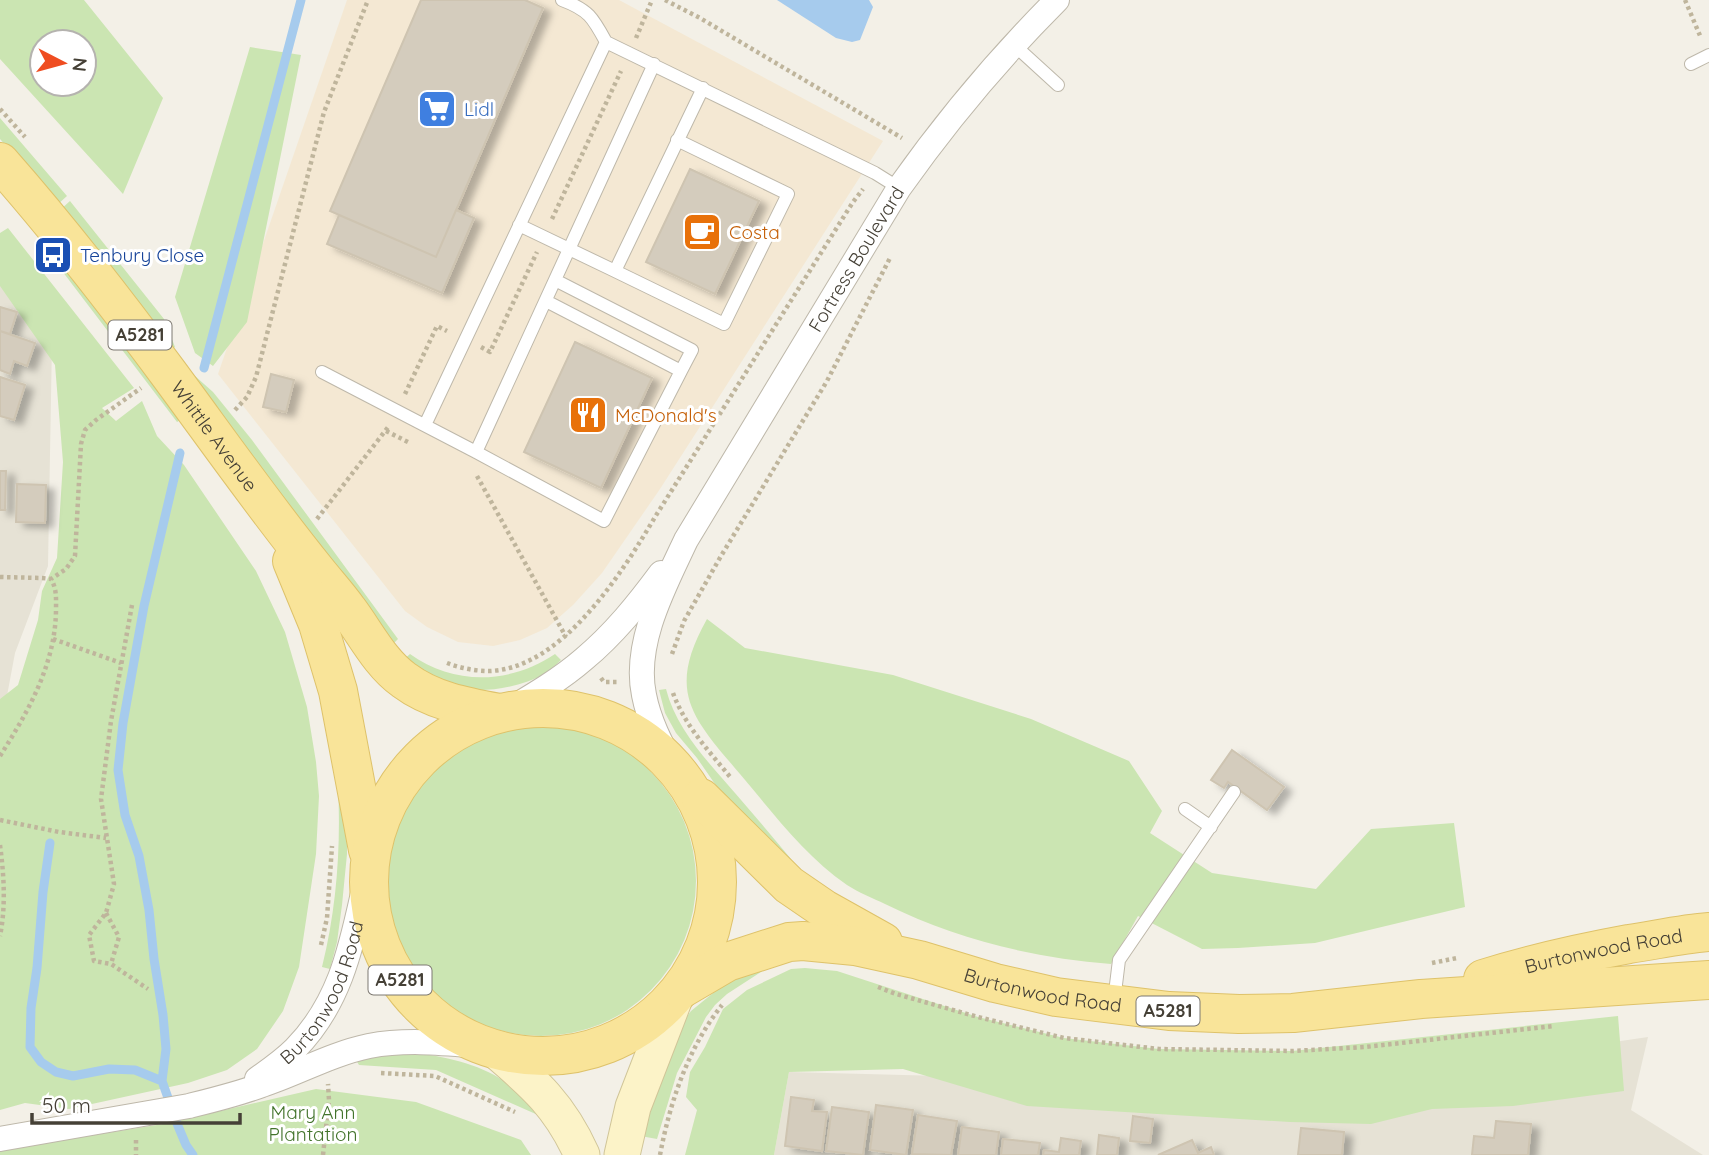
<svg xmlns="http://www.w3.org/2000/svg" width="1709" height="1155" font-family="Quicksand,sans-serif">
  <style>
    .residential { fill: #e6e2d5 }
    .commercial { fill: #f4e8d3 }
    .green { fill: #cbe5b2; fill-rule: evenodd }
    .water { fill: #a6cbed }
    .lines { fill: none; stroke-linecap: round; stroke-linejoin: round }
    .stream { stroke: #a6cbed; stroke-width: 9 }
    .building { fill: #d4ccbd; stroke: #cec4b1; stroke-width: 2; filter: url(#shadow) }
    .lane-casing { stroke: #beb8aa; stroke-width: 14 }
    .street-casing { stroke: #beb8aa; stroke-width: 26 }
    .secondary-casing { stroke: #d0c598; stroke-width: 37 }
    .primary-casing { stroke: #dec26a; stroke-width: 40 }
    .path { stroke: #bfb59c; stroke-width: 4.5; stroke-dasharray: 3.5 3.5; stroke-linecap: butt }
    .lane { stroke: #fff; stroke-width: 12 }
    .street { stroke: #fff; stroke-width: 24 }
    .secondary { stroke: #fcf3c8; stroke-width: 35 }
    .primary { stroke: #f9e499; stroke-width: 38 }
    .labels { text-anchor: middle; stroke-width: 6; stroke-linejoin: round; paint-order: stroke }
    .shield { fill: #fff; stroke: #7d7972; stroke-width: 2 }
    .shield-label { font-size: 18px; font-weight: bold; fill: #454036 }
    .shop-label { font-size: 19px; fill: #366cbe; stroke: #fff; text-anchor: start }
    .food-label { font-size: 19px; fill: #c56008; stroke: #fff; text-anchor: start }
    .transit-label { font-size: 19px; fill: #164399; stroke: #fff; text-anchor: start }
    .street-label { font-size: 19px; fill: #454036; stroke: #fff }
    .park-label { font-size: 19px; fill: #43742c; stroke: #fff }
  </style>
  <defs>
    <filter id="shadow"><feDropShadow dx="8" dy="4.5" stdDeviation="3.5" flood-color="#0004"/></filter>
  </defs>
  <rect width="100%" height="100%" fill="#f3f0e7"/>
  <path class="residential" d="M0,284L52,342L48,566L15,653L0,733Z
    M1648,1037L1631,1110L1703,1155H774L789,1072L1172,1082L1375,1077Z"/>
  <path class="commercial" d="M347,0H619L883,141L660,489L602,573L573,605L547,628L520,640L493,646L458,642L427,627L405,611L218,374Z"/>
  <path class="green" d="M0,0H84L163,98L123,194L0,59ZM42,42H84V84H42Z
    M250,47L301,55L247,322L213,366L195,353L175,297Z
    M0,118L67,196L57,205L0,139Z
    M70,201L164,319L175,347L171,350L60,210Z
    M8,228L134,388L102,408L116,421L142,401L157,436L184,465L256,571L285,632L307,707L316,762L319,796L316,854L299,967L283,1011L257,1049L227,1070L188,1083L69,1109L25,1103L0,1110V699L18,685L38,620L42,591L57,558L63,462L55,365L0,286V233Z
    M61,258L184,418L177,422L56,263Z
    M195,376L213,392L252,440L398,639L388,649L191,379Z
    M707,619L745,648L893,675L1031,719L1129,761L1162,811L1150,833L1212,873L1316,889L1371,829L1454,823L1465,907L1315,943L1238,948L1202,949L1138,916L1111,964C1033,958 956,939 885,904C873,898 859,893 847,885C805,856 773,813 740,774C692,717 666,692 707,619Z
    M410,654C454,686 511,684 555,654L561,660C556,665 550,670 544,674C522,687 480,695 455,687C437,681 419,669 402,661Z
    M666,689C676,729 709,763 735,793C756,817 776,841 796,865L790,873L733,810L697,758L676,733L665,713L659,690Z
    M386 881a155 155 0 1 1 310 0a155 155 0 1 1-310 0Z
    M338,785L347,810V854L342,905L337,942L330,969L322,967C337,907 341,846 338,785Z
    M805,968L837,971L978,1017L1064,1038L1159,1049L1292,1051L1618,1016L1624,1091L1513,1106L1432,1109L1371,1124L1290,1122L1027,1106L903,1069L789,1072L774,1155H685L697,1110L686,1097L690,1072L705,1047L723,1009L747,990L791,969Z
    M764,970L727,994L715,1005L706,1017L677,1073L657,1139L635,1135L679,1027L691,1011L718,989L732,979Z
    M418,1053C450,1058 484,1065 511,1086C523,1095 535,1108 547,1119L436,1070L359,1065L356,1060L377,1056Z
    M316,1089L416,1102L521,1140L531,1155H0V1150L163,1124Z"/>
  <path class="water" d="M777,0H869L873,7L860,40L852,42L836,38Z"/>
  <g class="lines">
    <path class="stream" d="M204,368L301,0
      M180,453L144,606L123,723L118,770L125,815L139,856L149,910L154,959L163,1015L166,1049L162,1081L178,1126L186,1145L193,1155
      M50,843L43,892L37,968L31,1008L30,1047L41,1062L56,1072L73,1076L109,1069L135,1070L162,1081"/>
  </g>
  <path class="building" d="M421,0H525L543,8L436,257L330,211Z
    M690,169L759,201L715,294L646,262Z
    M456,210L474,218L442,293L327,244L339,215L436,257Z
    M0,307L17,312L10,334L0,331Z
    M0,331L35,343L27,366L14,361L10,374L0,370Z
    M575,342L652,378L601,488L524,452Z
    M271,374L294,380L286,412L263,407Z
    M0,377L25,385L14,420L0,416Z
    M0,471H6L5,510H0Z
    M17,484L46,485L45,523L16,522Z
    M1232,750L1284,787L1267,810L1228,782L1224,788L1211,780Z
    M791,1097L814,1100L812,1111L827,1112L822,1151L785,1146Z
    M876,1105L913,1110L906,1155L870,1150Z
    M832,1107L869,1112L863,1155L826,1151Z
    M918,1115L957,1121L951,1155L912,1154Z
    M1133,1116L1153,1119L1150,1143L1130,1141Z
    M1496,1121L1531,1124L1528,1155H1472L1474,1136L1494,1138Z
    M962,1127L999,1132L996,1155H958Z
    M1301,1128L1344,1132L1342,1155H1298Z
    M1099,1135L1119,1138L1117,1155H1097Z
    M1061,1138L1081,1141L1079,1155H1043L1044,1150L1059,1152Z
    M1003,1139L1040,1143L1038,1155H1001Z
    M1192,1140L1198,1153L1211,1147L1214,1155H1158Z"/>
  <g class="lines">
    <defs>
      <path id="lane" d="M562,0C589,10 593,18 606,42L875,173L899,188
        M1013,44L1058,85
        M1691,64L1709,55
        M519,225L615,271L703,88
        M615,271L724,324L788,194L677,140
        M555,280L692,350L681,371
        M322,372L476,452L604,521L681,371L546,301
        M425,425L606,42
        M476,452L654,64
        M1185,809L1211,827
        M1114,1001L1119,960L1234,792"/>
      <g id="street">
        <path d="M507,711C534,695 561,679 584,659C614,634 638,604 661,573"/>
        <path id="s1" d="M673,766C661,744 649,721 644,695C633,643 665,585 686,540L899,188C947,120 998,59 1057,0"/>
        <path id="s2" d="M257,1079C270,1070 284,1060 295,1049C346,997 353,934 369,867"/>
        <path d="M0,1139L189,1106C213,1100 238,1094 262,1085C298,1073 331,1054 369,1046C406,1039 444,1043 482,1046"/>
      </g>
      <path id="secondary" d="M495,1050C535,1084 560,1106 582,1155
        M622,1155L633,1107L677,993"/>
      <g id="primary">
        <path id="s3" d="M0,162C60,230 115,301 169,374C217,439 264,506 315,569C326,583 338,596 348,610C366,634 380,663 404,680C432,701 466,707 499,713"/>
        <path d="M292,561L318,624L338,691L368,850"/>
        <circle cx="543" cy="882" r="174"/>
        <path d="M701,798L789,885L824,909L883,942"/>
        <path id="s4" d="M1483,979C1531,964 1580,953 1629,944C1656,940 1682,934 1709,932"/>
        <path id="s5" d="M681,989L727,962L789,942L803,941L855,946L919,960L995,983L1056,997L1169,1011L1239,1014L1293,1013L1421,999L1709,980"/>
      </g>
    </defs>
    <use href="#lane" class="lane-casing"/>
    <use href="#street" class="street-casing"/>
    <use href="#secondary" class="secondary-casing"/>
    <use href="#primary" class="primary-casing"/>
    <path class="path" d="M665,0L700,18L902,138
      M1685,0L1701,38
      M636,38L652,0
      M0,109L25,137
      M552,219L621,71
      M481,347L490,352L537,252
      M405,394L437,326L447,331
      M235,410L247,397L256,377L324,112L368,0
      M386,431L410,443
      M477,476L566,637
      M317,519L389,426
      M0,577L42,578L51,579
      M132,605L111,721L101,799L114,884L106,913L89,935L94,961L111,964L148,989
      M53,639L121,663
      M672,654L684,621L721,556L827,381L890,258
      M447,663C460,668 475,671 489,671C562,669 622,573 655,517L853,202L863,189
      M601,678L604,682H618
      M673,693C685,726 709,751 731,778
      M0,756C28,712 55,665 56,611C56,599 57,589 51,579L66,569L75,556L81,444L85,430L96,420L141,388
      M0,820L59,832L106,838
      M0,845C4,875 6,906 0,936
      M106,913L119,937L111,964
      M321,945L327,918L332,846
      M1432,963L1457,958
      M878,987L896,994L978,1017L1064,1038L1159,1049L1292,1051L1365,1047L1554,1026
      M381,1073L435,1076L515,1112
      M136,1140V1155
      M323,1155L329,1100L328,1084
      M660,1155C670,1102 688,1048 722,1005"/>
    <use href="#lane" class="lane"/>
    <use href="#street" class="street"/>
    <use href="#secondary" class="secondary"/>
    <use href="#primary" class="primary"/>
  </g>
  <defs>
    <symbol id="supermarket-square" viewBox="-11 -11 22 22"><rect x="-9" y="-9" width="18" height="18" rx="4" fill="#3f7fe0" stroke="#fff"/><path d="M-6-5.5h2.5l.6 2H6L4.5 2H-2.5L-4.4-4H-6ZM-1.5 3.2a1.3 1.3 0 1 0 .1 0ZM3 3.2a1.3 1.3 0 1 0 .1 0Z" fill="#fff"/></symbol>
    <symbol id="cafe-square" viewBox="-11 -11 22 22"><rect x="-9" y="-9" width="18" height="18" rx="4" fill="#e8710a" stroke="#fff"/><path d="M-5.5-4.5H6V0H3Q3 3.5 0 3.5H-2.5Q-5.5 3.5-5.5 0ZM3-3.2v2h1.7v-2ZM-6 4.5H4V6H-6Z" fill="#fff"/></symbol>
    <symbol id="bus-square" viewBox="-11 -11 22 22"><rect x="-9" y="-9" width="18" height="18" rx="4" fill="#1a4fb4" stroke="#fff"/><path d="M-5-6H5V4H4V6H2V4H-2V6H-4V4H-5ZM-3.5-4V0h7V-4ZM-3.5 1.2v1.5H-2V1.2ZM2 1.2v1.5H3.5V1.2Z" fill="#fff"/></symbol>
    <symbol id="restaurant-square" viewBox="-11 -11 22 22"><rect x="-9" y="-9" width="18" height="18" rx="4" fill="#e8710a" stroke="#fff"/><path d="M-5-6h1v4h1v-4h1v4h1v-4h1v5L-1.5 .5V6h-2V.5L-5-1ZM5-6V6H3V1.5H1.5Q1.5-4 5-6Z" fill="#fff"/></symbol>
  </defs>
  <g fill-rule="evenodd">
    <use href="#supermarket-square" x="415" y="87" width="44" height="44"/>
    <use href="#cafe-square" x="680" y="210" width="44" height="44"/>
    <use href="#bus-square" x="31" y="233" width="44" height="44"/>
    <use href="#restaurant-square" x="566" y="393" width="44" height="44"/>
  </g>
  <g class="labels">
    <g class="shield">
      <rect x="108.5" y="320.5" width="63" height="29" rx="5"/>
      <rect x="368.5" y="965.5" width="63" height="29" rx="5"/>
      <rect x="1136.5" y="996.5" width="63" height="29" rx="5"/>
    </g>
    <g class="shield-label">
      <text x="140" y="341">A5281</text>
      <text x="400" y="986">A5281</text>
      <text x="1168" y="1017">A5281</text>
    </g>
    <g class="shop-label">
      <text x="464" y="116">Lidl</text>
    </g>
    <g class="food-label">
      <text x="729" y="239">Costa</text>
      <text x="615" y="422">McDonald's</text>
    </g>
    <g class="transit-label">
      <text x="80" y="262">Tenbury Close</text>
    </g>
    <g class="street-label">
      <text dy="7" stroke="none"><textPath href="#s1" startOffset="569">Fortress Boulevard</textPath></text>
      <text dy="7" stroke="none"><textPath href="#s3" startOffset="348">Whittle Avenue</textPath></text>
      <text dy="7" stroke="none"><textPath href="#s4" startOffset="124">Burtonwood Road</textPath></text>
      <text dy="7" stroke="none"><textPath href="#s2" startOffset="112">Burtonwood Road</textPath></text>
      <text dy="7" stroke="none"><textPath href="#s5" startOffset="378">Burtonwood Road</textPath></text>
    </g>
    <g class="park-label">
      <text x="313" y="1119">Mary Ann<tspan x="313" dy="22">Plantation</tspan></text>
    </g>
  </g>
  <g transform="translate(63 63) rotate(96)"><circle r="33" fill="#ffffff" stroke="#b5b3af" stroke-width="2"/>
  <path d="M0-5L12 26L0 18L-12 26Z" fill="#ef4d21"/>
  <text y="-10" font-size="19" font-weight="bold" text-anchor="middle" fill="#454036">N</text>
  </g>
  <path d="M32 1113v10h208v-10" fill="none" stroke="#454036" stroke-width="3.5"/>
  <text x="42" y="1113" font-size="21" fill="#454036" stroke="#ffffff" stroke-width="5" paint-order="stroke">50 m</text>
</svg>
